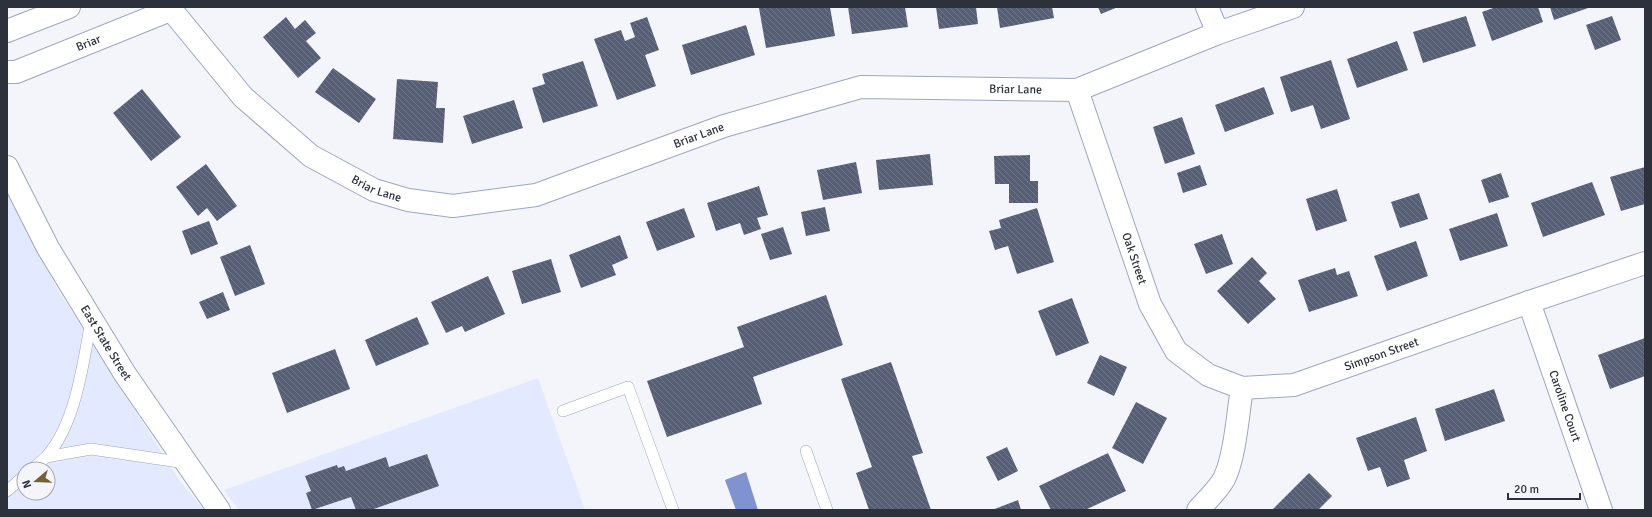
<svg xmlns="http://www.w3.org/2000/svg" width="1652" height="517" font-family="Signika,sans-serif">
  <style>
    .built { fill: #e3eaff; fill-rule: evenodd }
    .water { fill: #7f93d1 }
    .building { fill: url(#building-back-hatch) }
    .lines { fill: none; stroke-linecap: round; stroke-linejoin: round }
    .lane-casing { stroke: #9da6bf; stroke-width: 12 }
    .street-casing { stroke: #9da6bf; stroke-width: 24 }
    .primary-casing { stroke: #9da6bf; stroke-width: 24 }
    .lane { stroke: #fff; stroke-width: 11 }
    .street { stroke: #fff; stroke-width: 22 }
    .primary { stroke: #fff; stroke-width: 22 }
    .labels { text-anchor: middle; stroke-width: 4; stroke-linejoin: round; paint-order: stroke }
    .street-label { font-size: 12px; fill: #2d313b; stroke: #f3f5fb }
  </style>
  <defs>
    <pattern id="building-back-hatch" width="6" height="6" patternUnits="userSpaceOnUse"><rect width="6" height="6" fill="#575f76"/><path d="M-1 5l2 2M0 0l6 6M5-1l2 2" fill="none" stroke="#71788a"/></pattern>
  </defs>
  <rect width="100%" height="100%" fill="#f3f5fb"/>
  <path class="built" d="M7,193L58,290L180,481L204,510H7ZM24,469H48V493H24Z
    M538,378L585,510H239L224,490Z"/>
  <path class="water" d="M746,472L758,510H736L725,480Z"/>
  <path class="building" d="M763,7H830L835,36L766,48L759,8Z
    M848,7H905L908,27L852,34Z
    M936,7H976L978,24L939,29Z
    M997,7H1052L1054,18L1000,28Z
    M1098,7H1118L1101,14Z
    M1496,7H1538L1543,22L1492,41L1482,12Z
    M1550,7H1591L1554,20Z
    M1466,16L1476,46L1423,63L1413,32Z
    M1612,16L1621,40L1595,50L1586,25Z
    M286,17L295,29L305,20L316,33L306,41L321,58L298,78L263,37Z
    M647,17L659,50L645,55L656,86L617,100L594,39L621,30L625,41L635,37L630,23Z
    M746,25L755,55L691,75L682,45Z
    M1397,41L1408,70L1357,88L1347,59Z
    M1331,60L1350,119L1321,129L1313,105L1291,112L1280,77Z
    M583,61L598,106L543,123L532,88L545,84L542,74Z
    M333,68L376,99L359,123L315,92Z
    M397,79L438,82L436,108H445L443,143L393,139Z
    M1264,87L1274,114L1225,132L1215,105Z
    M142,89L181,137L151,161L113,113Z
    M514,100L523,128L472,144L463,116Z
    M1182,117L1195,154L1165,164L1153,127Z
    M930,154L933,185L879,190L876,160Z
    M1030,155V181H1038V203H1009V184H995L994,156Z
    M856,162L862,193L823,200L817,170Z
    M206,164L237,206L217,221L207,208L198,216L176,187Z
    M1200,165L1207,185L1183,193L1177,173Z
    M1645,167V204L1621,211L1610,177Z
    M1501,173L1509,197L1489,203L1481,180Z
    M1592,182L1605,215L1543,237L1531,203Z
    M759,186L768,215L757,218L761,229L744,235L740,223L716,231L707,203Z
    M1337,189L1347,221L1316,231L1306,199Z
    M1419,193L1428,219L1400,228L1391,202Z
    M825,207L830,231L806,236L801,212Z
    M684,208L695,237L657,251L646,222Z
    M1037,208L1054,262L1017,274L1008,246L995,250L989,231L1001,228L999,220Z
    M1497,213L1508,246L1460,261L1449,229Z
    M209,221L218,244L191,255L182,231Z
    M783,227L792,254L770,260L761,234Z
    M1222,234L1233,264L1206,274L1194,244Z
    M620,235L628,258L612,265L616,275L581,288L569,255Z
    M1416,241L1428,276L1387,291L1374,256Z
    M250,245L265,284L235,296L220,257Z
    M1252,257L1267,273L1259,281L1276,299L1248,324L1217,291Z
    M551,259L561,292L522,304L512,271Z
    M1335,268L1337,275L1349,271L1358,296L1309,312L1298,280Z
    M488,276L505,314L465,332L462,326L446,333L431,302Z
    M223,292L230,310L207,319L199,302Z
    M826,295L843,345L753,377L762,404L667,437L647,381L744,347L737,327Z
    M1072,298L1089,343L1056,356L1038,311Z
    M417,317L429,344L376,366L365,340Z
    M1645,338V376L1610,389L1598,355Z
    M335,349L350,389L287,413L272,373Z
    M1100,355L1127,367L1114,396L1087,383Z
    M891,362L923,453L912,456L931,510H869L856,473L872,467L841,379Z
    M1494,389L1505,421L1445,441L1435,409Z
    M1136,402L1167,418L1143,464L1112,448Z
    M1416,417L1427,451L1404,460L1410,479L1387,487L1380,467L1368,471L1356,438Z
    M1007,447L1018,471L998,481L986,457Z
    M1108,453L1126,491L1085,510H1051L1039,486Z
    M427,454L439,486L371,510H356L351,497L312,510L306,493L311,491L305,476L337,465L338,468L344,466L346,471L386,457L389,467Z
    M1309,473L1332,496L1318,510H1272Z
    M1018,500L1021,510H992Z"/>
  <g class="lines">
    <defs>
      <path id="lane" d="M563,411L628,387L673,510
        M806,451L827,510
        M46,457L91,449L186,463
        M32,469C37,465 42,461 46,457C76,424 83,363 91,321
        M7,491L24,476"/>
      <g id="street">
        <path id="s1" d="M169,7L243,97L311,156L374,190L408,200L453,206L536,195L724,126L861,87L1077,90L1218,33L1293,7"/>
        <path d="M1207,7L1218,33"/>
        <path d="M7,31L69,7"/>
        <path id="s2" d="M7,72H16L170,10"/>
        <path id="s3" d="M1077,90L1150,304L1176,351L1208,375L1242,388L1294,385L1529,302L1645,263"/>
        <path id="s4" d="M1529,302L1601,510"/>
        <path d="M1198,510C1207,500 1217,491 1224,479C1235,457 1238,413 1242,388"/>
      </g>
      <g id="primary">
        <path id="s5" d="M7,167L48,248L125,374L219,510"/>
      </g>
    </defs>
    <use href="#lane" class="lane-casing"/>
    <use href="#street" class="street-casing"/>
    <use href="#primary" class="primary-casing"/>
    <use href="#lane" class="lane"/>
    <use href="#street" class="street"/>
    <use href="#primary" class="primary"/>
  </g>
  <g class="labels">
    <g class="street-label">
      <text dy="4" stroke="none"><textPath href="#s2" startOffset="87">Briar</textPath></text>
      <text dy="4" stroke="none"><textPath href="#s1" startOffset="940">Briar Lane</textPath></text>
      <text dy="4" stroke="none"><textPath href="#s1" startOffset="616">Briar Lane</textPath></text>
      <text dy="4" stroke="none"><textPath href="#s1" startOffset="280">Briar Lane</textPath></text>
      <text dy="4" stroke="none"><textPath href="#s3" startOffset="178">Oak Street</textPath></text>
      <text dy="4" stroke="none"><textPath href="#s5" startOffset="202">East State Street</textPath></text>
      <text dy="4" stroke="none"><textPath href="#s3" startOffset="501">Simpson Street</textPath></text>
      <text dy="4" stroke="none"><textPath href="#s4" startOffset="110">Caroline Court</textPath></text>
    </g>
  </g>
  <rect width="1652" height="517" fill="none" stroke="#2d313b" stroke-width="16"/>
  <g transform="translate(36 481) rotate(251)"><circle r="19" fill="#f3f5fb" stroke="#a4a7ae"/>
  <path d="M0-3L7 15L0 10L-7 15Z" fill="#746231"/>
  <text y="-6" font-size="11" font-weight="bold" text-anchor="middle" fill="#2d313b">N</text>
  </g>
  <path d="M1508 493v6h72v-6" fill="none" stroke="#2d313b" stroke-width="2"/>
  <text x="1514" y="493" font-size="12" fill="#2d313b" stroke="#f3f5fb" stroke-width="3" paint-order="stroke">20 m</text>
</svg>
